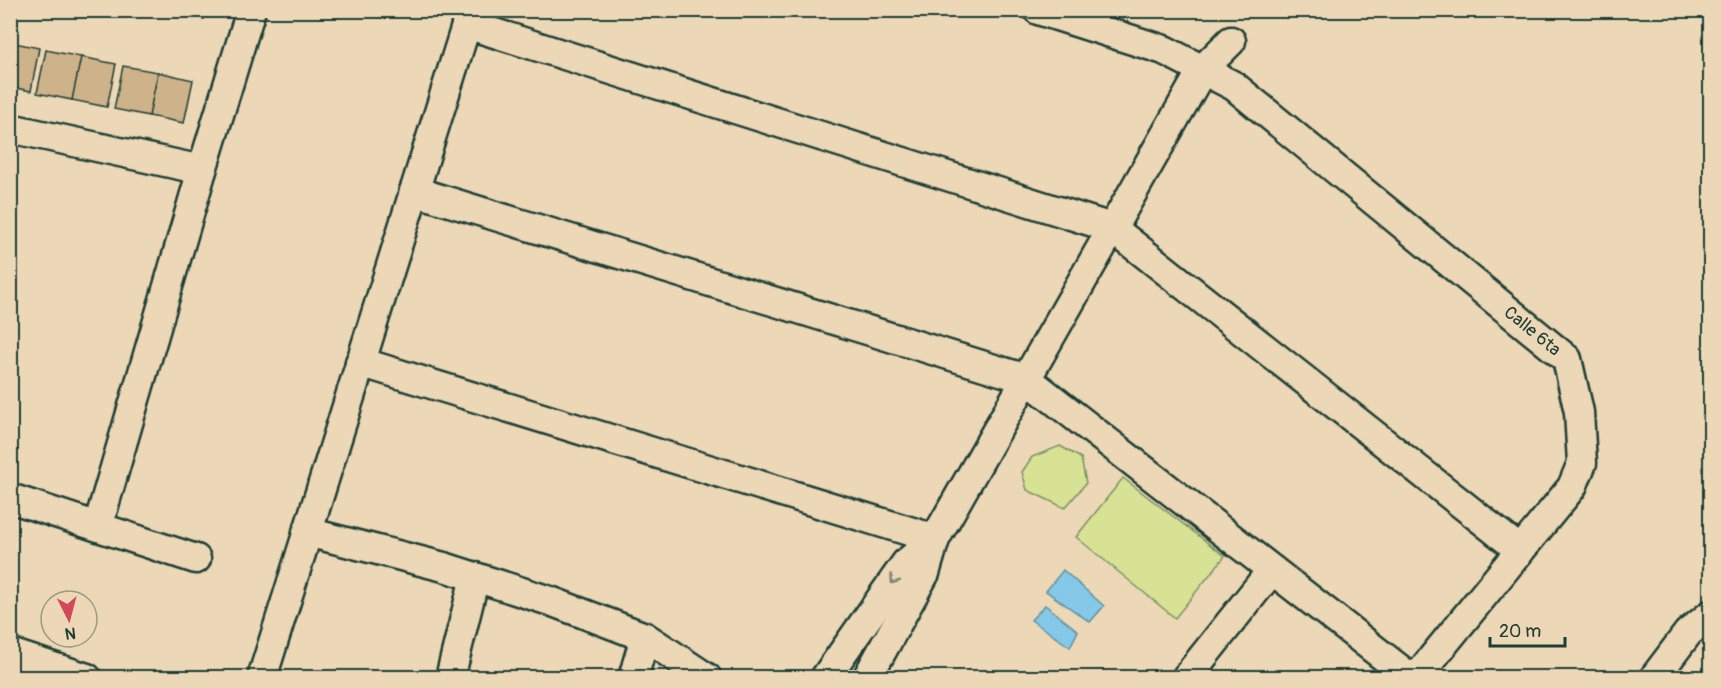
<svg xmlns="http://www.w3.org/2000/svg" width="1721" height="688" font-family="Pangolin,sans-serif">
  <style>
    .green { fill: #d7e295; stroke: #7b9064; stroke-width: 1.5 }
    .water { fill: #86c8e7; stroke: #5d909f; stroke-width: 1.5 }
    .building { fill: #cdb28a; stroke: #1f3d34; stroke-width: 1.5 }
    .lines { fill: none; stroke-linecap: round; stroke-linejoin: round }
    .minor-casing { stroke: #1f3d34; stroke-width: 33 }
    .minor { stroke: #ecd8b6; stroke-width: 28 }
    .oneway { stroke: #7b836e }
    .labels { text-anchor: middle; stroke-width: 5; stroke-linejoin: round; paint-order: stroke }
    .street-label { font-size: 18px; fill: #1f3d34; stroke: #ecd8b6 }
  </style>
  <rect width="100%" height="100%" fill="#ecd8b6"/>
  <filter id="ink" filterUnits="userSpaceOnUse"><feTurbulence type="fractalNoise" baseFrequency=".0167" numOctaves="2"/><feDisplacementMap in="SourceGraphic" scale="12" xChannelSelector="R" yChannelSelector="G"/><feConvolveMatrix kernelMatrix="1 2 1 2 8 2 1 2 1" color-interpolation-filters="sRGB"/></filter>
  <g filter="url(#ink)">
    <path class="green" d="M1060,446L1081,458L1086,483L1065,508L1027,490L1022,472L1032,457Z
      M1123,478L1225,556L1175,618L1076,537Z"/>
    <path class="water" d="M1063,570L1104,606L1090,622L1046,591Z
      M1045,605L1078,631L1070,647L1031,620Z"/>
    <path class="building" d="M170,10H206L204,19Z
      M10,42L39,48L31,91L10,87Z
      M46,50L81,57L72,100L37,93Z
      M81,57L116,64L107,107L72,100Z
      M123,66L158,72L149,116L114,109Z
      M158,72L193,80L184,123L149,116Z"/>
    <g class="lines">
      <defs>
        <g id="minor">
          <path id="s1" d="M1038,10L1164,50L1234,86L1567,359L1579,412L1582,463L1572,487L1416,678"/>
          <path d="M466,24L1112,228L1520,550"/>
          <path d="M10,128L202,170"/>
          <path d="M414,191L1027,379L1411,678"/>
          <path d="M360,362L935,539"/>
          <path d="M10,498L196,559"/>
          <path d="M98,526L202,170L251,10"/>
          <path d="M307,532L444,567L553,602L645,637L707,678"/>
          <path d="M10,653L87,678"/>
          <path d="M262,678L471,10"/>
          <path d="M450,678L475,577"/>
          <path d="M633,678L645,637"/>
          <path d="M825,678L906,563L935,539"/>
          <path d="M867,678L925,573L935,539L1203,69L1231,41"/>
          <path d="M1186,678L1272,570"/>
          <path d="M1654,678L1688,633L1710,615"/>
        </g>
      </defs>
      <use href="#minor" class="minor-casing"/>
      <use href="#minor" class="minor"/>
    </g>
    <defs><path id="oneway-chevron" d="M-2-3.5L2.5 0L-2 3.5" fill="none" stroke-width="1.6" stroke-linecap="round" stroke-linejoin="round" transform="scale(1.5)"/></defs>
    <use class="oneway" href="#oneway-chevron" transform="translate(894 580) rotate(126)"/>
  </g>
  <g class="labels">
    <g class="street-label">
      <text dy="6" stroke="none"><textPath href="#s1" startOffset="597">Calle 6ta</textPath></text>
    </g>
  </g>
  <rect width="1721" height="688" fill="none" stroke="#ecd8b6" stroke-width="36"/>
  <rect x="18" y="18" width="1685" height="652" fill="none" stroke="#1f3d34" stroke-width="2" filter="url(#ink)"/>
  <g transform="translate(69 619) rotate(174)"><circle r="28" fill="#ecd8b6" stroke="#9a9a82" stroke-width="1.5"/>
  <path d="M0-4.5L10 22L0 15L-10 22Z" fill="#d1495b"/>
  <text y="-9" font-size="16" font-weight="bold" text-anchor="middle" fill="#1f3d34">N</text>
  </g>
  <path d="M1490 637v9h75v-9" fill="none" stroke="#1f3d34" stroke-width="3"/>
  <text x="1499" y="637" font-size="18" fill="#1f3d34" stroke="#ecd8b6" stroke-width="4.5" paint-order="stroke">20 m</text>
</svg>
